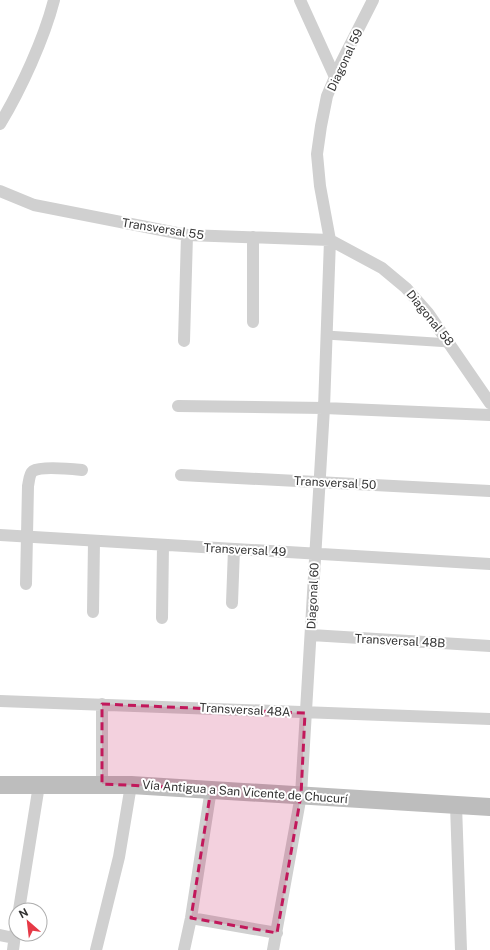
<svg xmlns="http://www.w3.org/2000/svg" width="490" height="950" font-family="'Public Sans',sans-serif">
  <style>
    .lines { fill: none; stroke-linecap: round; stroke-linejoin: round }
    .pedestrian { stroke: #d0d0d0; stroke-width: 9 }
    .minor { stroke: #d0d0d0; stroke-width: 12 }
    .secondary { stroke: #bdbdbd; stroke-width: 18 }
    .marked { fill: #c2185b; fill-opacity: 0.2; stroke: #c2185b; stroke-width: 3; stroke-dasharray: 8 5; stroke-linejoin: round }
    .labels { text-anchor: middle; stroke-width: 4; stroke-linejoin: round; paint-order: stroke }
    .street-label { font-size: 12px; fill: #333; stroke: #fff }
  </style>
  <rect width="100%" height="100%" fill="#fff"/>
  <g class="lines">
    <path class="pedestrian" d="M326,335L450,343"/>
    <path class="minor" d="M300,0L335,77
      M0,124C21,89 44,39 54,0
      M0,191L34,205L187,235L330,240L382,268L406,288L428,313L490,403
      M253,322V237
      M184,341L187,235
      M178,406L324,408L490,415
      M181,475L490,491
      M0,535L490,564
      M26,584L28,486C29,482 29,474 33,471C41,466 72,469 82,470
      M232,603L234,549
      M93,612L94,541
      M162,618L163,545
      M311,635L490,646
      M0,701L490,719
      M102,784V704
      M456,805L461,950
      M19,910L39,785
      M191,918L277,933
      M0,935L14,938
      M13,950L16,927
      M96,950L119,857L131,785
      M184,950L191,918L211,789
      M273,950L301,795L324,408L330,240L320,186L317,154L321,126L327,96L341,63L373,0"/>
    <path class="secondary" d="M0,785H131L490,807"/>
  </g>
  <path class="marked" d="M102,704L305,713L301,795L277,933L191,918L211,789L102,784Z"/>
  <g class="labels">
    <g class="street-label">
      <text transform="translate(345 60) rotate(-65)" y="4">Diagonal 59</text>
      <text transform="translate(163 229) rotate(9)" y="4">Transversal 55</text>
      <text transform="translate(430 318) rotate(51)" y="4">Diagonal 58</text>
      <text transform="translate(335 483) rotate(3)" y="4">Transversal 50</text>
      <text transform="translate(245 550) rotate(3)" y="4">Transversal 49</text>
      <text transform="translate(313 596) rotate(-87)" y="4">Diagonal 60</text>
      <text transform="translate(400 641) rotate(3)" y="4">Transversal 48B</text>
      <text transform="translate(245 710) rotate(3)" y="4">Transversal 48A</text>
      <text transform="translate(245 792) rotate(4)" y="4">Vía Antigua a San Vicente de Chucurí</text>
    </g>
  </g>
  <g transform="translate(28 922) rotate(332)"><circle r="19" fill="#ffffff" stroke="#adadad"/>
  <path d="M0-3L7 15L0 10L-7 15Z" fill="#e63946"/>
  <text y="-6" font-size="11" font-weight="bold" text-anchor="middle" fill="#333333">N</text>
  </g>
</svg>
